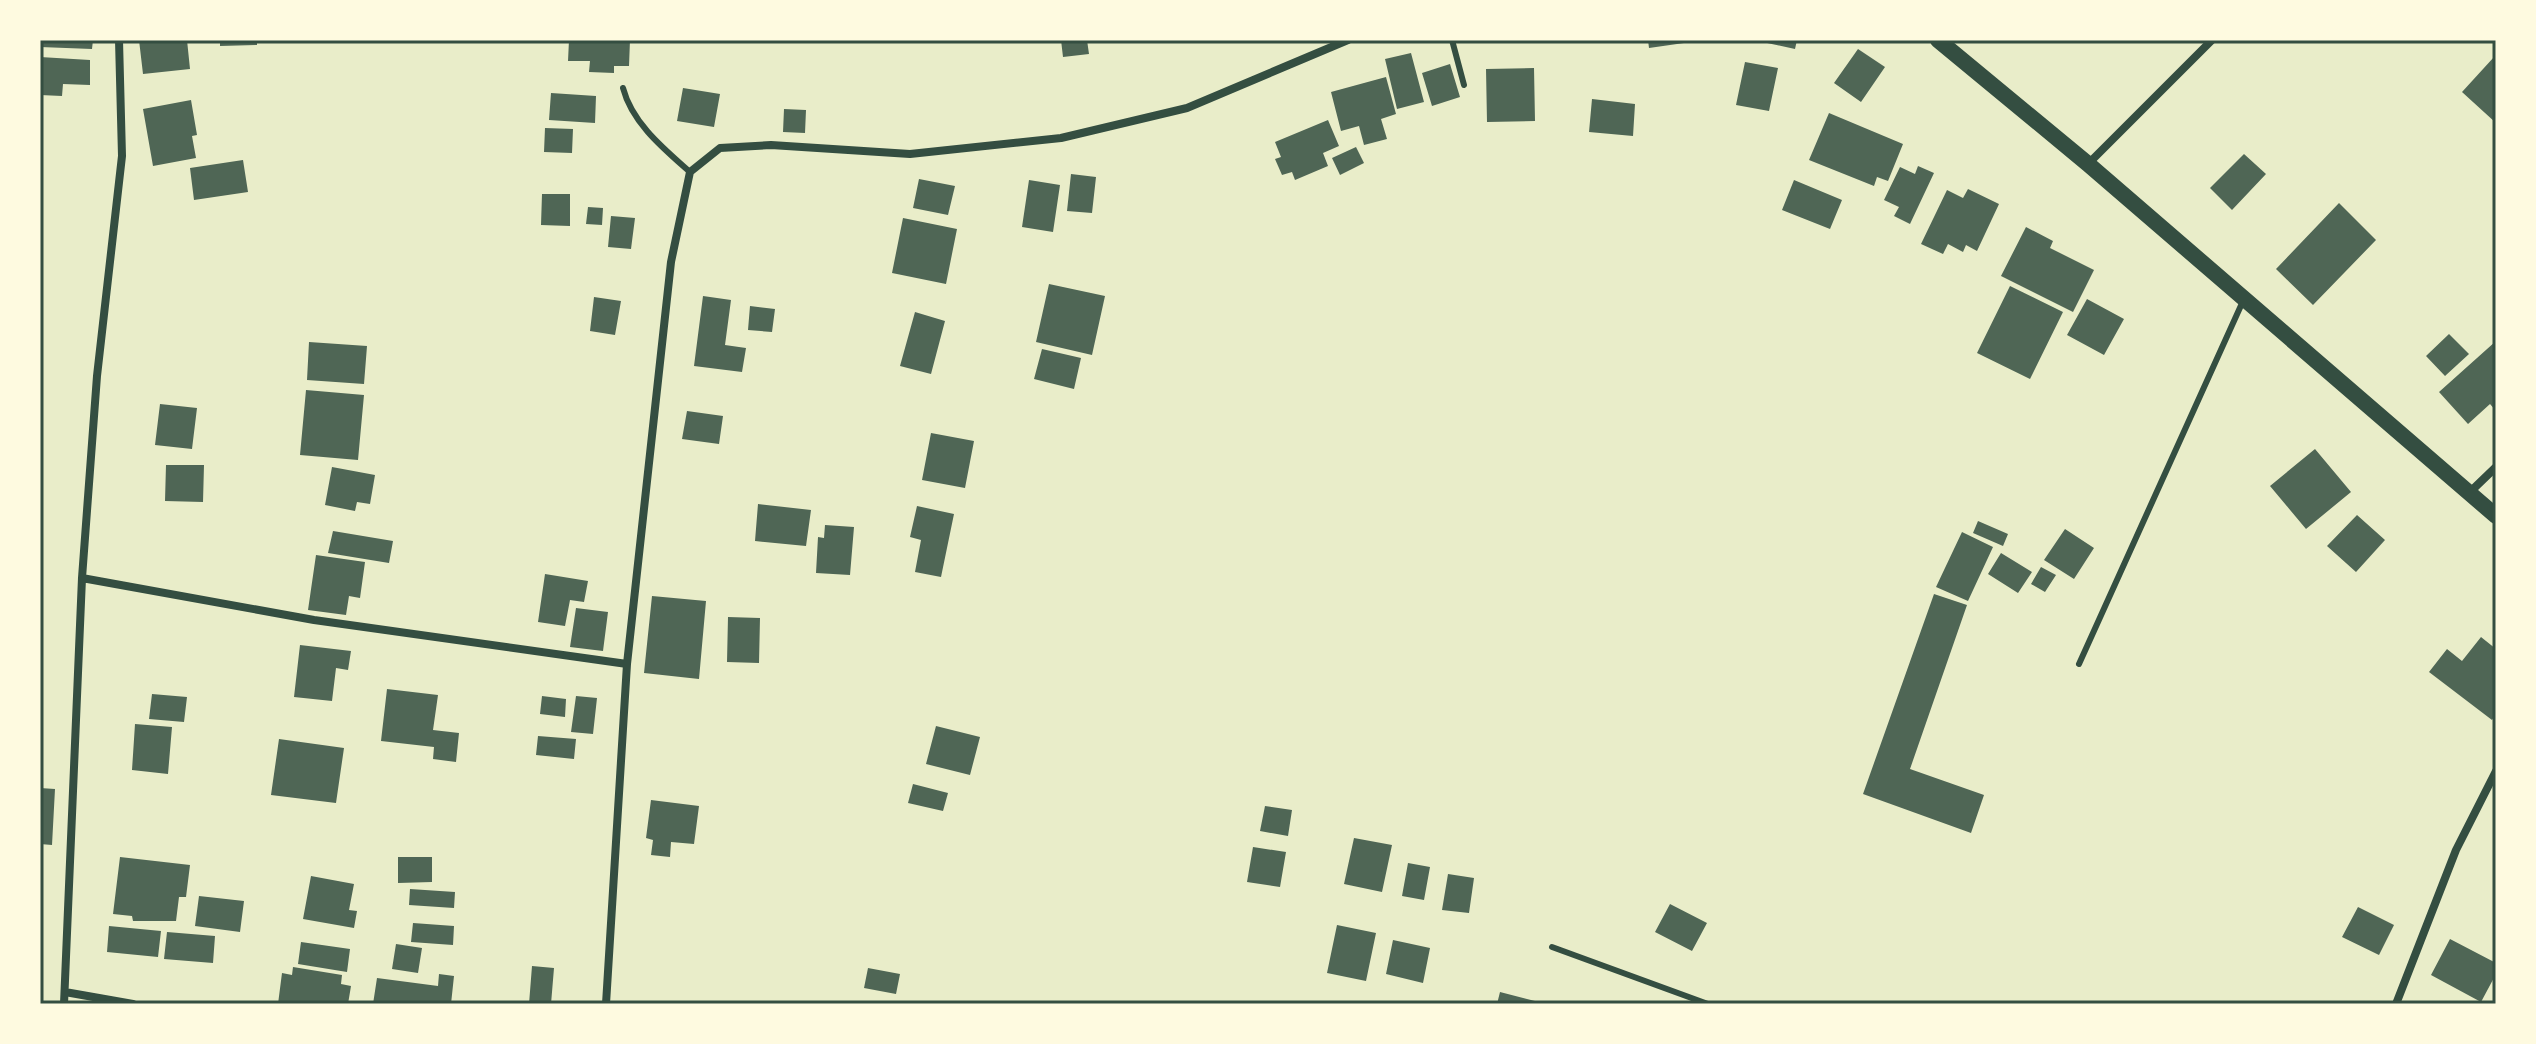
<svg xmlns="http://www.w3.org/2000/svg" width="2536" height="1044" font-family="Rubik,sans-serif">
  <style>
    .building { fill: #4f6655 }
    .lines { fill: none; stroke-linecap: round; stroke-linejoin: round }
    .service { stroke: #344e41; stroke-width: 6 }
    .minor { stroke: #344e41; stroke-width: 8 }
    .secondary { stroke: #344e41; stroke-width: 16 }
    .neatline { fill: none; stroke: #344e41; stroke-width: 3 }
  </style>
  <rect width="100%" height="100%" fill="#e9edc9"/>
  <path class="building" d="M40,40H93L92,49L40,47Z
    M139,40H187L190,69L143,74Z
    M220,40H257V45L220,46Z
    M569,40H630L629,66H614V73L589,72L590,61H568Z
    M1061,40H1087L1089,54L1063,57Z
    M1648,40H1684V43L1649,48Z
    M1753,40H1797L1795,49Z
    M1858,49L1885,67L1861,102L1834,83Z
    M1411,53L1424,102L1397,109L1385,59Z
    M40,57L90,60V85L63,84L62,96L40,95Z
    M2494,57L2496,58V123L2462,92Z
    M1745,62L1778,68L1769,111L1736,105Z
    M1450,64L1460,97L1432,106L1422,73Z
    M1534,68L1535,121L1487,122L1486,69Z
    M1386,77L1396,114L1381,119L1387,139L1364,145L1359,126L1341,131L1331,92Z
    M683,88L720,94L714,127L677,121Z
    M551,93L596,96L595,123L549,120Z
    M1592,99L1635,104L1633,136L1589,132Z
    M191,100L197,135L192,136L196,158L153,166L143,109Z
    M784,109L806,110L805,133L783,132Z
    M1829,113L1903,144L1888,181L1877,177L1874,186L1809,160Z
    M1328,120L1339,146L1323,153L1328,166L1295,180L1292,172L1282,175L1275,159L1281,157L1275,142Z
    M545,128L573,129L572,153L544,152Z
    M1356,147L1364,163L1340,175L1332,158Z
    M2244,154L2266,174L2232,210L2210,188Z
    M243,160L248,192L194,200L190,168Z
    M1918,166L1934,173L1910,224L1894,216L1899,207L1884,200L1900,167L1915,174Z
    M1071,174L1096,177L1092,213L1067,211Z
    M919,179L955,186L948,215L913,208Z
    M1029,180L1060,185L1053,232L1022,227Z
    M1794,180L1842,200L1830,229L1782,210Z
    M1968,189L1999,204L1977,251L1966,245L1963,252L1948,244L1943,254L1921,244L1947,190L1963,198Z
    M542,194H570V226L541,225Z
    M2339,203L2376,240L2313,305L2276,269Z
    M588,207L603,208L602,225L586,224Z
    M611,216L635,218L631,249L608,247Z
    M903,218L957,229L946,284L892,273Z
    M2026,227L2053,241L2050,248L2094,270L2073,312L2001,276Z
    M1049,284L1105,296L1092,355L1036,342Z
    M2010,286L2063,312L2030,379L1977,353Z
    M703,296L731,300L725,345L746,348L742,372L694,366Z
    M594,297L621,301L615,335L590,331Z
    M2087,299L2124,319L2104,355L2067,335Z
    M750,306L775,309L772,332L748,330Z
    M915,312L945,321L931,374L900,366Z
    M2449,334L2469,354L2445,376L2426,356Z
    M2496,341V411L2490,404L2468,424L2439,392Z
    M309,342L367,346L364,384L307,380Z
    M1042,349L1081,358L1074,389L1034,379Z
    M306,390L364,395L358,460L300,455Z
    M160,404L197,408L192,449L155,445Z
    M687,411L723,416L719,444L682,439Z
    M931,433L974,441L965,488L922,480Z
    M2315,449L2351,492L2306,529L2270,486Z
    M166,465H204L203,502L165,501Z
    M332,467L375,475L370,504L357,502L355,511L325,505Z
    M758,504L811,510L806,546L755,541Z
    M917,506L954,514L941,577L915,572L921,540L910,537Z
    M2357,515L2385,540L2356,572L2327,546Z
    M1978,521L2008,534L2003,546L1973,533Z
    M825,525L854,527L850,575L816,573L818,537L824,538Z
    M2065,529L2094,548L2074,579L2044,560Z
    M333,531L393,541L389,563L328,553Z
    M1962,532L1993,547L1968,601L1936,587Z
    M2001,553L2032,572L2018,593L1988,574Z
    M316,555L365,562L360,598L349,596L346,615L308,610Z
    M2041,567L2056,575L2045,592L2031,584Z
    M545,574L588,581L584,602L570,600L565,626L538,622Z
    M1934,594L1967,605L1910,769L1984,795L1971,833L1863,794Z
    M652,596L706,601L699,679L644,673Z
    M576,608L608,612L603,651L570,647Z
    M728,617L760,618L759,663L727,662Z
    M2481,637L2496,649V714L2492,720L2429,672L2447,649L2462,661Z
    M300,645L351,651L348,670L336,668L332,701L294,697Z
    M387,689L438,695L433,730L459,733L456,762L433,759L434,747L381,741Z
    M152,694L187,697L184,722L149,719Z
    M542,696L566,699L565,717L540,714Z
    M576,696L597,698L593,734L571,732Z
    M135,724L172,727L168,774L132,770Z
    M936,726L980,737L970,775L926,764Z
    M538,736L576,739L574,759L536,755Z
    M279,739L344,748L336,803L271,795Z
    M913,784L948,793L943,811L908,803Z
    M40,788L55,789L52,845L40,844Z
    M651,800L699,806L694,844L671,842L670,857L651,855L653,840L646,838Z
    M1265,806L1292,810L1288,836L1260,831Z
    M1354,838L1392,845L1382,892L1344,884Z
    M1253,847L1286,852L1280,887L1247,882Z
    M120,857L190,865L186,897H179L176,921H133L132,916L113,914Z
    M398,857H432V882L398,883Z
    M1408,863L1430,867L1424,900L1402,896Z
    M1448,874L1474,878L1469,913L1442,910Z
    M311,876L354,884L349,910L357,911L354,928L303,919Z
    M410,889L455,892L454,908L409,905Z
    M199,896L244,901L240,932L195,926Z
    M1670,904L1707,923L1692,951L1655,932Z
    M2358,907L2394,925L2379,955L2342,937Z
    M413,923L454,926L453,945L411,942Z
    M1337,925L1376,933L1366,981L1327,973Z
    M109,926L161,931L158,957L107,952Z
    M167,932L215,936L213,963L164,959Z
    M2450,939L2496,963V974L2481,1002L2431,975Z
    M1393,940L1430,948L1423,983L1386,974Z
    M301,942L350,949L347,972L298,964Z
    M396,944L422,948L418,973L392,969Z
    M532,966L554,968L551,1004H529Z
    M293,967L342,975L341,984L351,986L348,1004H278L282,973L292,975Z
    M868,968L900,974L896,994L864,988Z
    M439,974L454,976L451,1004H373L377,978L438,986Z
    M1500,992L1543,1003V1004H1497Z"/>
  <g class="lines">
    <path class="service" d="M1452,40L1464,85
      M623,88C632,123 664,149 690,172
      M2079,664L2243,301
      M1552,947L1708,1004"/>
    <path class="minor" d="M2088,164L2212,40
      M2469,493L2496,467
      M82,578L314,620L627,664
      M65,992L133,1004
      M64,1004L82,578L97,376L122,156L119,40
      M606,1004L627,664L671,262L690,172L720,148L771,145L910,154L1061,138L1187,108L1348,40
      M2396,1004L2456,850L2496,771"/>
    <path class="secondary" d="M1938,40L2088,164L2496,516"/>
  </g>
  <rect width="2536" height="1044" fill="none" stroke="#fefae0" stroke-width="84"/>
  <rect x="42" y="42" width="2452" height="960" class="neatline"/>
</svg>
